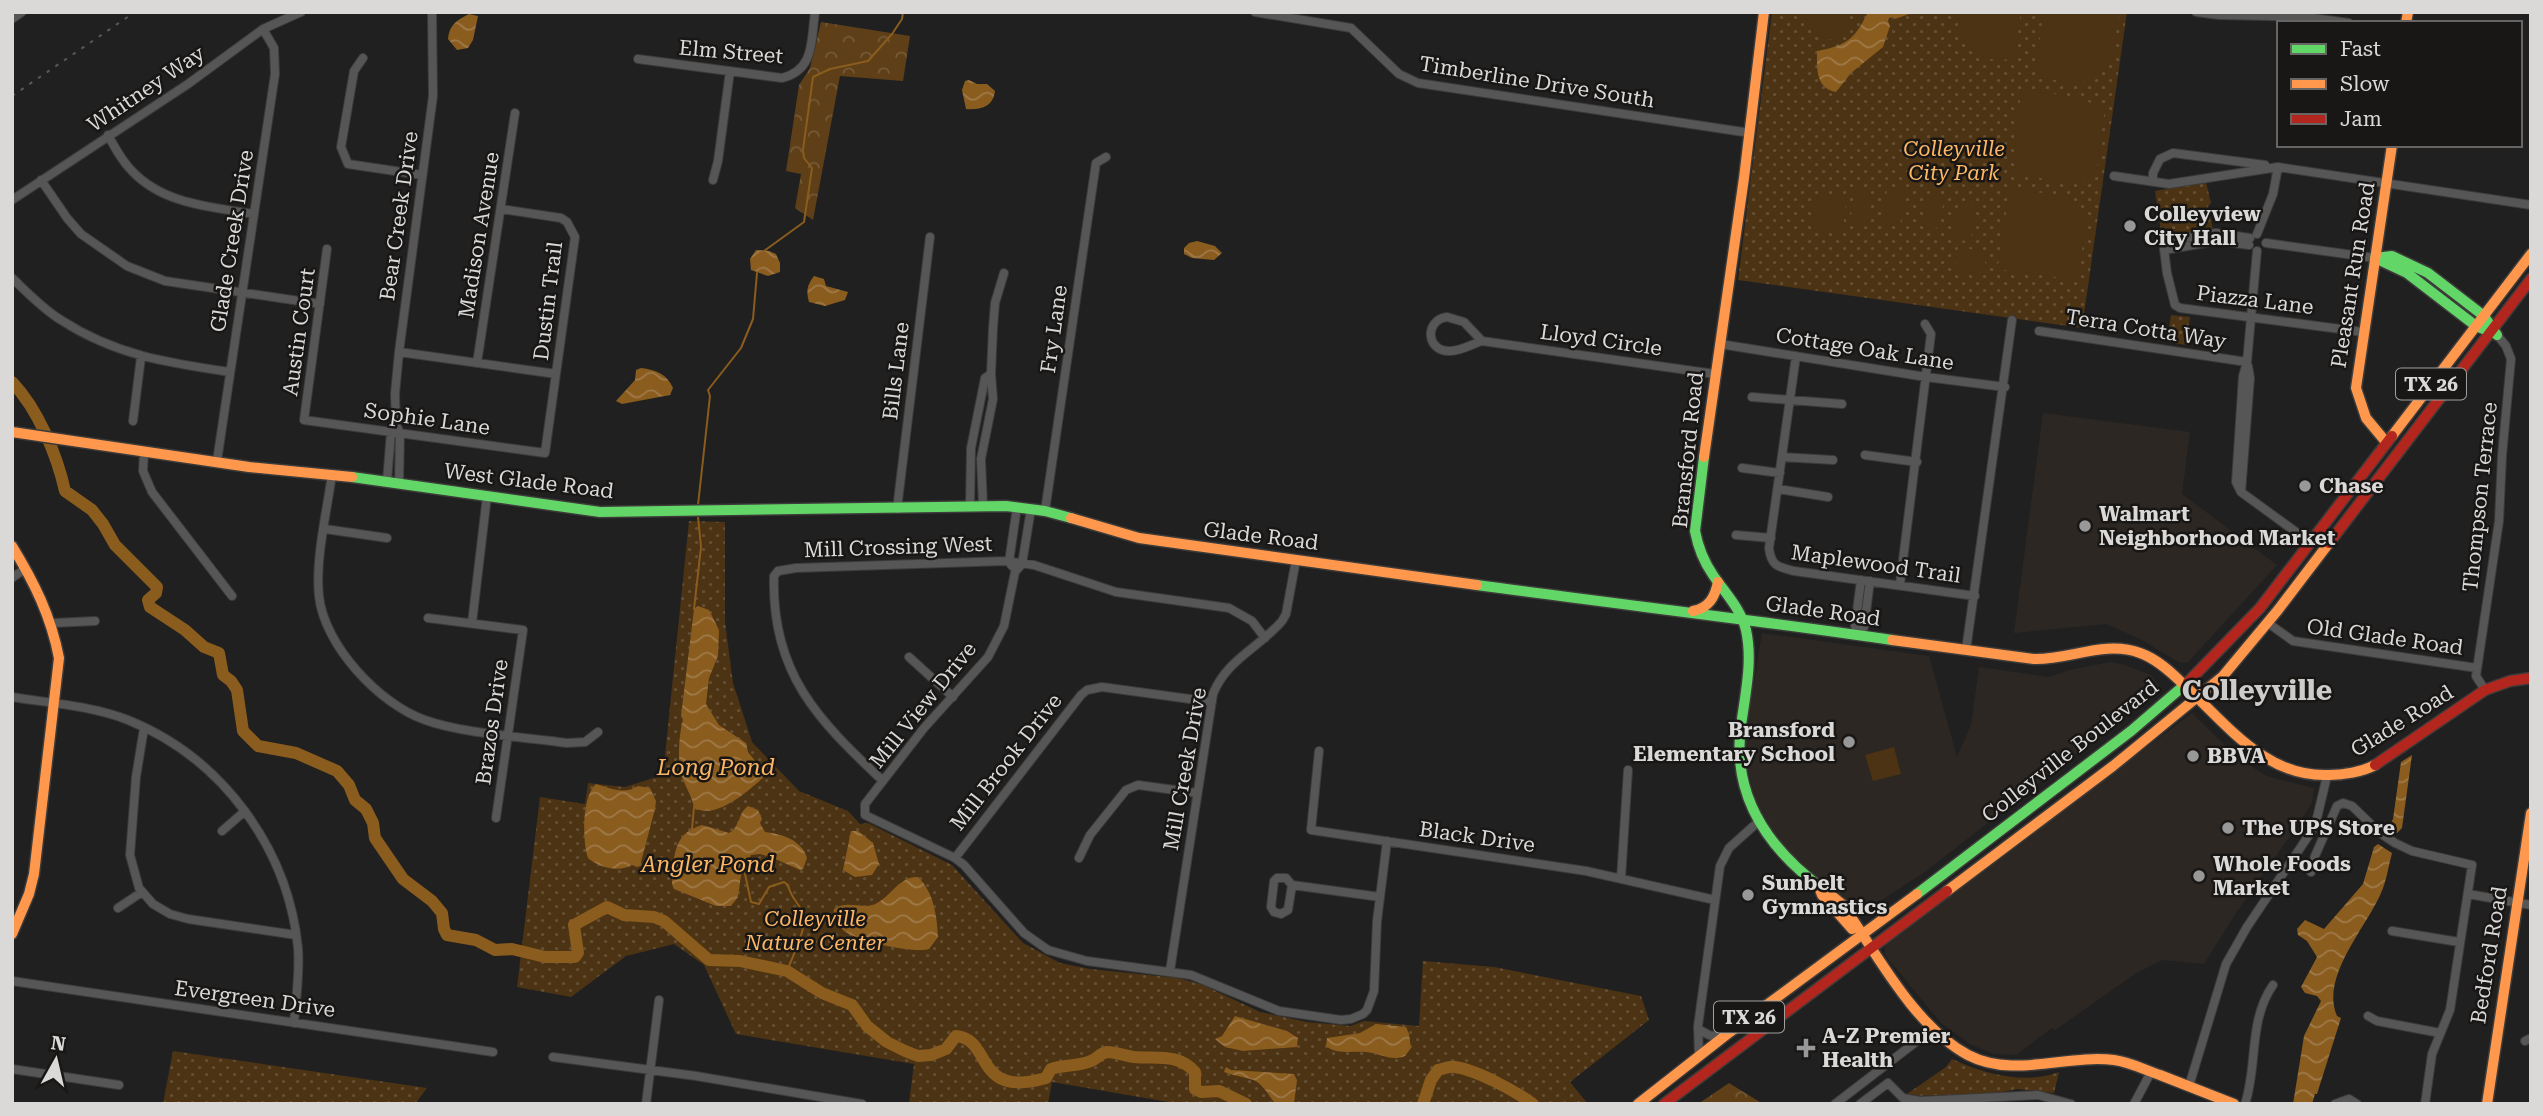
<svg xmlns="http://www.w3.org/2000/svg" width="2543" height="1116" font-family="'Roboto Serif',serif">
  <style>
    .built { fill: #2c2722 }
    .forest { fill: url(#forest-crowns) }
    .park { fill: url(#park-dots) }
    .pitch { fill: #4c3313 }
    .water { fill: url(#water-waves) }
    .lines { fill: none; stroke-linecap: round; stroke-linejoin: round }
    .stream { stroke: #8a5c1e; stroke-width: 2 }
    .river { stroke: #8a5c1e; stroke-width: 12 }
    .street-casing { stroke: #3c3b3a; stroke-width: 10 }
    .fast-casing { stroke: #3c3b3a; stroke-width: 13 }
    .slow-casing { stroke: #3c3b3a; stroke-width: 13 }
    .jam-casing { stroke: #3c3b3a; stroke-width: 13 }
    .street { stroke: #575656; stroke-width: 8 }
    .fast { stroke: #63d668; stroke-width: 10 }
    .slow { stroke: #ff974d; stroke-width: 10 }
    .jam { stroke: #b3261e; stroke-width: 10 }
    .rail { stroke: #595958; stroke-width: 2; stroke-dasharray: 3.5 7; stroke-linecap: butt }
    .poi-dot { fill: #999898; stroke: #191715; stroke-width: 2.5 }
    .labels { text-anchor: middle; stroke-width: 5; stroke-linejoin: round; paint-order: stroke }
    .shield { fill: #191715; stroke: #a09f9e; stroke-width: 2 }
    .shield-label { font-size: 19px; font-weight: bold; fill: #dad9d8 }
    .street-label { font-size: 21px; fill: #dad9d8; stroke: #191715 }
    .park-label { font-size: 21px; font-style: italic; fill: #fcb664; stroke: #191715 }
    .poi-label { font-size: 21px; font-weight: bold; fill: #dad9d8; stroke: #191715; text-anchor: start }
    .water-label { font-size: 23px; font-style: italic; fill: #fbb663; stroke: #191715 }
    .district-label { font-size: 28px; font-weight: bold; fill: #ceccca; stroke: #191715 }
  </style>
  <defs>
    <pattern id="forest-crowns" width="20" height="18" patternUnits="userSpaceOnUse" patternTransform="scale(1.75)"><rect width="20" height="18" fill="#5e3f17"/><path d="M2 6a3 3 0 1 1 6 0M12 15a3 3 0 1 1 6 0" fill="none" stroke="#745a38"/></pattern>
    <pattern id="park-dots" width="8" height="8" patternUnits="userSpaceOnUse" patternTransform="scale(1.75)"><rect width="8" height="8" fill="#4c3313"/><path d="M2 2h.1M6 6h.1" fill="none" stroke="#655035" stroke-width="1.8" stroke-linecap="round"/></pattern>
    <pattern id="water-waves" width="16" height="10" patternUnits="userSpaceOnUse" patternTransform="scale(1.75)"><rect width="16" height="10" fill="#8a5c1e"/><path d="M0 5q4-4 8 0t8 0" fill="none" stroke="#9f7a49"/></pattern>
  </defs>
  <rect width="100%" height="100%" fill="#212020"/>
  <path class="built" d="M2043,413L2190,432L2182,494L2277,565L2188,662L2180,663L2142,640L2106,624L2014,633Z
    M1762,633L1929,656L1957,757L1971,725L1979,667L2049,677L2070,670L2110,662L2125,665L2151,675L2161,688L1926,871L1859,915L1773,837L1759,812L1745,758L1747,725Z
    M2192,713L2231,751L2255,769L2269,777L2314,788L2312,803L2293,832L2234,916L2204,964L2162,960L2135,974L2055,1030L2052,1028L2016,1055L1993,1054L1970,1044L1941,1023L1885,955V946Z"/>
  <path class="forest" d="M821,22L910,36L903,81L840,76L813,220L795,208L801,174L786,171L799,85L810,68Z
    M1729,1083L1763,1104H1698Z"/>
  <path class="park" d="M1772,12H2127L2082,328L1738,280Z
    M2206,182L2211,203L2208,206L2213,230L2162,238L2155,191Z
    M2171,315L2190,317L2186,345L2167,342Z
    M689,521L725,522V622L733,683L752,742L799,791L848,811L860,824L868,823L952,865L1023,943L1060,963L1090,969L1178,978L1203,985L1260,1012L1307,1022L1350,1026L1364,1021L1419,1026L1423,961L1494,967L1641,996L1649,1020L1570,1082L1588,1104H1180L1052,1082L1048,1104H913L909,1103L914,1064L736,1034L704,965L674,944L626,956L571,997L517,987L540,797L585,804L588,783L625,787L663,775Z
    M173,1051L427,1088L415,1104H163Z
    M1952,1059C1984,1074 2025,1085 2059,1072L2054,1093L2017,1089L1992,1094L1908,1096L1907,1094L1946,1067Z"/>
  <path class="pitch" d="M1795,12H1848L1845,35L1837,41C1819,38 1804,27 1795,12Z
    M2021,12L2014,61C2006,58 1999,61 1991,59C1968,55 1958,34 1959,12Z
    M2043,12H2102L2119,15L2112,60L2080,84L2036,77Z
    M2027,90L2068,96L2105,107L2097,168L2078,184L2015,174L2016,134L2021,94Z
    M1891,187L1901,188L1905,193L1901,221L1897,224L1886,222L1883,217L1887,191Z
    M2010,189L2068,196L2086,222L2078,280L2004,270L1998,265Z
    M1858,191L1868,192L1871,197L1868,225L1863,228L1853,226L1850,222L1854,195Z
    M1931,192L1940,193L1944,198L1940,225L1935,229L1925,228L1922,223L1926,196Z
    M1820,194L1843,197L1846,202L1843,229L1838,233L1814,230L1811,224L1815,198Z
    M1962,204L1971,205L1975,210L1971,237L1966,241L1957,239L1953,235L1957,208Z
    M1958,247L1987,252L1983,275L1954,270Z
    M1894,747L1901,774L1873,781L1865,755Z"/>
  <path class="water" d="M1868,12H1915L1895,19L1894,17L1889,18L1888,21L1890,26L1883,47L1851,73L1836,92C1815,88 1817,68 1817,51C1846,46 1855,39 1868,12Z
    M469,14L478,16L473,40L468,48L457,50L448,39C449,25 457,20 469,14Z
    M969,80L977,84H987L995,91C993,107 981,110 966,109L962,90L965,81Z
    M1197,241L1215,246L1222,253L1214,260L1192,258L1184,254V248L1189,243Z
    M756,250L769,251L776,254L780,263V272L768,276L751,270L750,259Z
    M814,276L824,279L826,286L848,292L845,300L825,306L809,302C806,291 807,285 814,276Z
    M641,368C656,370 667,374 673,388L670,395L622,404L616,401L635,380L636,370Z
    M698,606L709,610L719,630L718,656L709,678L706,704L719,725L746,743L748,752L764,772L765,776C749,790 717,820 694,808C692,796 686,788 682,777C677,763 679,733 683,720L681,716L694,609Z
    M2412,755L2402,828L2397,833L2388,828L2393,819L2401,762Z
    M596,784C609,788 625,795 638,786L650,788L656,801L655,809L640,866L637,867L632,865C619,873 598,867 588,858C582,841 582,796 596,784Z
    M748,806L758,810L762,819L760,823L765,832C782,834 802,840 807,858L803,869L800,870L773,858L760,854L751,855L741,875L738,897L731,906H716L674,889C671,883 672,880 673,873C674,850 677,832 702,825L729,833C740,827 738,813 748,806Z
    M851,831H858L873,843L879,864L872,875L855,877L843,870Z
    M2378,844L2392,853L2391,857C2388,869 2386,882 2381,893C2366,928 2320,977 2337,1016L2341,1018L2317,1094H2315L2312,1104H2293L2304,1036L2321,1001L2317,996L2305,993L2301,987L2317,957L2307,941L2298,935L2297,929L2305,920L2324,929L2363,884L2374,847Z
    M918,877C934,892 937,917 938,937L929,949C915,954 854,941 843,930C839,926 837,920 833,916L834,909C848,899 864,911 877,903C892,895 900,876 918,877Z
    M1235,1016L1287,1031L1298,1038L1297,1047L1243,1051L1225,1047L1215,1039L1222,1036Z
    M1376,1024L1406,1027L1409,1034L1411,1048L1405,1056C1391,1062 1380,1053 1366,1052C1353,1051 1337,1055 1326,1046L1327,1038L1360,1033Z
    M1226,1067L1231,1070L1294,1074L1297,1080L1294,1104H1275C1254,1071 1254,1083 1224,1072Z"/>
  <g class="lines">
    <path class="stream" d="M764,251L804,222L812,168L804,158L803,150L813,77L830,69L868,61L892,34L902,19L903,12
      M698,505L710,396L708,390L741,348L753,319L757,273
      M694,609L701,547L698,517
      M692,829L694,807
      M746,861L747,867L745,874L751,902L759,904L769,887L784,882L788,885C791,899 799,902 803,914C808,927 792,957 787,971"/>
    <path class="river" d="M12,382C38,409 57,455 65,491L92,510L103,524L115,545L157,587L156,593L148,600L150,607L185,630L204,647L219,653L223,675L231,681L237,690L243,731L258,746L296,753L337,771L349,785L355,800L366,809L373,823L375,838L403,879L432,901L442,913L444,929L447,935L476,940L495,950L512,949L545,957H575L578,953L574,925L607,907L624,915L654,917L664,921L709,960L740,961L787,971L822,993L852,1005L867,1026L887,1042L905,1051L918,1056L931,1055L946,1049L956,1036C993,1039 973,1099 1046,1078L1051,1069C1064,1064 1081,1067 1093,1060C1098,1057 1101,1053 1107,1052C1116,1052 1126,1056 1134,1057C1157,1059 1178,1053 1195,1072V1089L1201,1092L1219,1091L1246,1104
      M1423,1104L1431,1080L1438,1070C1443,1069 1450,1066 1455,1067C1477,1070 1515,1091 1533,1104"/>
    <defs>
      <path id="street" d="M1255,12L1351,28L1399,74L1418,83L1750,133
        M2196,12L2219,15L2306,17L2349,23
        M12,19L22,12
        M363,58L354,71L341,147L348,164L422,175
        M638,59L782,78C815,70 811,40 815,12
        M108,135C115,148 122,161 132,171C163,204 211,207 253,214
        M2114,176L2169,184L2278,167L2531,205
        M41,180L67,218L81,234L127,266L165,281L320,304
        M713,180L718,161L730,71
        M2153,181V173L2160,159L2173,153L2265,165
        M12,200L188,84L263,29L301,12
        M2257,234L2273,194L2278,167
        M2250,238L2216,233L2163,241L2167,273L2175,305L2180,308L2363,332
        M2266,243L2375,258
        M327,249L304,420L545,453L575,237L567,222L561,218L501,209
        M2164,250L2217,241L2249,245
        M2257,251L2247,362L2243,376L2236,482L2241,492L2311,543
        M12,278C28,293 43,309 61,320C115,355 168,363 230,372
        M1447,317L1464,322L1482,341C1472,344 1461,351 1450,351C1426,352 1424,320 1447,317Z
        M2039,331L2247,362
        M1482,341L1715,374
        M1720,344L1926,377L2005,387
        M399,352L556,374
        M1796,356L1769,548C1771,566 1778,567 1794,571L1975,596
        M477,363L515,113
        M1752,397L1842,404
        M133,421L141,357
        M144,451L143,471L152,492L232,596
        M1865,455L1917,462
        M1782,457L1833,460
        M217,461L275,74L274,48L263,29
        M1742,468L1780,473
        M332,474C327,511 315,560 319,596C324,645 379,704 425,720C464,734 525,737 567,743L585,742L598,732
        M387,481L391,432L394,428
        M399,483L400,433L396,425L395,394L399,352L433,96L432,12
        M1778,489L1828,497
        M2241,492L2250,378L2248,366
        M983,506L981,459L993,399L991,374L993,328L995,303L1004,273
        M970,507L971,448L985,378L991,374
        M897,509L930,237
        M1031,509L1022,564L1015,572L1004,626L988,657L924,728L865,804V815L955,858L964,865L1024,933L1048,950L1087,961L1191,975L1279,1011L1341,1020L1351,1019L1363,1014L1367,1010L1374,991L1377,921L1387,841
        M1045,511L1096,163L1106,157
        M325,529L387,538
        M1736,535L1771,538
        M1012,566L1009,562L1017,507
        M12,578L26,568
        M1900,584L1931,334L1925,324
        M428,618L523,630L496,818
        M53,623L95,621
        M472,623L487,496
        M2268,623L2293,641L2477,668
        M1857,635L1864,627L1870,581
        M1857,635L1855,626L1861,580
        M1966,650L2012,320
        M909,657L953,697
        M2485,690L2476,676L2499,521L2502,456L2511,359L2506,346L2497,335
        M12,697C50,703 92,706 128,720C222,758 288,848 298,948C300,973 296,998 294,1023
        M144,728L136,777L130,855L139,888L153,904L170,914L188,919L296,935
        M1319,751L1311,830L1586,871L1715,900
        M883,781C818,720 771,673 774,576L778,571L796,568L1006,561L1034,565L1116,592L1229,608L1252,621L1265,638
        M222,831L245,811
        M955,858L1081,695L1087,690L1102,687L1212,702
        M1079,858L1090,835L1126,790L1138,785L1197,793
        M2311,872L2315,856L2337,806L2343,803L2352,806L2380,833L2395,843L2412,851L2472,865L2450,1010L2432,1054L2425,1104
        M1277,878H1286L1292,885L1288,910L1281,914L1274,912L1271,907L1274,881Z
        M1621,879L1628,770
        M1292,885L1380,897
        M2468,894L2531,905
        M118,908L142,892
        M2392,931L2459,942
        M1170,971L1213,694C1226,660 1260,647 1282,621L1286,614L1296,560
        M12,981L493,1052
        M2368,1016L2377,1021L2440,1033
        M1698,1029L1709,1035L1721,1038
        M2525,1041L2531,1038
        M553,1057L696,1076L862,1104
        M1699,1057L1698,1026L1720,866L1729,848L1758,822
        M12,1069L119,1085
        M2189,1086L2226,964L2247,927L2311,832L2316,822L2327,776
        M646,1104L659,1000
        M1835,1104L1934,1028
        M1860,1104L1888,1083L1903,1098L1920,1101L2038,1095L2071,1104
        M2134,1104L2151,1072
        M2245,1104C2258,1065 2248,1021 2273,985
        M2335,1104L2349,1099L2357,1104"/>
      <path id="fast" d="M2375,258L2392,256L2428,273L2484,316L2497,335
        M2375,258L2407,273L2476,326L2496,334
        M1704,457L1695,531C1698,547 1704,562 1713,575C1725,593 1741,609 1746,630C1753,662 1745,695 1741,726C1731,799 1771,852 1827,892
        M352,477L600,512L1006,506L1045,511L1071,518
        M1477,585C1616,604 1754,620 1892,640
        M1917,894L2131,731L2188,682"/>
      <path id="slow" d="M2406,23L2408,12
        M12,432L249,467L352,477
        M2392,436L2531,254
        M2386,442L2366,418L2356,388L2392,145
        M1704,457L1744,178L1764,12
        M1071,518L1139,538L1477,585
        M12,546C34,582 51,616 59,658L34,874L29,894L12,934
        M1693,611C1709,608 1715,597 1718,582
        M1892,640L2034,659C2069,660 2105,640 2140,653C2157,659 2171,672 2183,684C2226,723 2265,778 2329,775C2343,775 2362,772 2375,765
        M1819,887L1822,895L1852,929
        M1947,891L2113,766L2223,676L2278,610L2329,543
        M1827,892L1843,905C1877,954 1914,1026 1968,1055C2014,1079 2066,1054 2114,1060C2130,1062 2145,1070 2160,1075C2185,1085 2209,1094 2234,1104
        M1638,1104L1726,1035L1917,894
        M2487,1104L2531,813"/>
      <path id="jam" d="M2329,543L2531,279
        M2188,682L2260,608L2392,436
        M2375,765L2485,690L2510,681L2531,678
        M1664,1104L1947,891"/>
    </defs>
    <use href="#street" class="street-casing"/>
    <use href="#fast" class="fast-casing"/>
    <use href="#slow" class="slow-casing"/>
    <use href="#jam" class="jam-casing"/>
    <use href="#street" class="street"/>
    <use href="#fast" class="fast"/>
    <use href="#slow" class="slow"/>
    <use href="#jam" class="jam"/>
    <path class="rail" d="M12,96L135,12"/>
  </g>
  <g class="poi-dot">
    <circle cx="2130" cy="226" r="7"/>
    <circle cx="2305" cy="486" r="7"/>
    <circle cx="2085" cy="526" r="7"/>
    <circle cx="1849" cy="742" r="7"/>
    <circle cx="2193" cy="756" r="7"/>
    <circle cx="2228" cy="828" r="7"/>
    <circle cx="2199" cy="876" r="7"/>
    <circle cx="1748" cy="895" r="7"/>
    <path d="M1802.5 1037.5h7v7h7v7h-7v7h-7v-7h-7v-7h7z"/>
  </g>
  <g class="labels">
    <g class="shield">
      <rect x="2396" y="368.5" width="70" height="31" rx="5"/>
      <rect x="1714" y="1001.5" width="70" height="31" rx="5"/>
    </g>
    <g class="shield-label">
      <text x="2431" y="391">TX 26</text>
      <text x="1749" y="1024">TX 26</text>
    </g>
    <g class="street-label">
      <text transform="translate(731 52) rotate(5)" y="7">Elm Street</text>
      <text transform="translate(1537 82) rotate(9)" y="7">Timberline Drive South</text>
      <text transform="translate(146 89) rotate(-34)" y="7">Whitney Way</text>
      <text transform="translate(399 216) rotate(-82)" y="7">Bear Creek Drive</text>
      <text transform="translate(479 235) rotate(-81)" y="7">Madison Avenue</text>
      <text transform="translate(232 241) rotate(-81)" y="7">Glade Creek Drive</text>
      <text transform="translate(2353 275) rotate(-81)" y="7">Pleasant Run Road</text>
      <text transform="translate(2255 300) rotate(7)" y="7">Piazza Lane</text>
      <text transform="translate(548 301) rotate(-83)" y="7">Dustin Trail</text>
      <text transform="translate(1054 329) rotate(-82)" y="7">Fry Lane</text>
      <text transform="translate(2146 329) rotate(9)" y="7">Terra Cotta Way</text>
      <text transform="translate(299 332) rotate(-82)" y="7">Austin Court</text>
      <text transform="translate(1601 340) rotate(8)" y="7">Lloyd Circle</text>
      <text transform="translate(1865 349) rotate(9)" y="7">Cottage Oak Lane</text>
      <text transform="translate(896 371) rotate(-83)" y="7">Bills Lane</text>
      <text transform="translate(427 419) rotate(8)" y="7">Sophie Lane</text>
      <text transform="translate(1688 450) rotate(-84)" y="7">Bransford Road</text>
      <text transform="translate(529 481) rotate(7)" y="7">West Glade Road</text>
      <text transform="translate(2480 497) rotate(-84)" y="7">Thompson Terrace</text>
      <text transform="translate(1261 536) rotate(7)" y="7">Glade Road</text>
      <text transform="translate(898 547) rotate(-2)" y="7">Mill Crossing West</text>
      <text transform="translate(1876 564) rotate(8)" y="7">Maplewood Trail</text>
      <text transform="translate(1823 611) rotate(8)" y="7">Glade Road</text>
      <text transform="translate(2385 637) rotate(8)" y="7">Old Glade Road</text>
      <text transform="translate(923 705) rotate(-51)" y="7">Mill View Drive</text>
      <text transform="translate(2402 721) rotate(-32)" y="7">Glade Road</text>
      <text transform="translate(492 722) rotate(-82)" y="7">Brazos Drive</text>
      <text transform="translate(2070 751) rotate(-38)" y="7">Colleyville Boulevard</text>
      <text transform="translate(1006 762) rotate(-52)" y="7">Mill Brook Drive</text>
      <text transform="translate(1185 769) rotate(-80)" y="7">Mill Creek Drive</text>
      <text transform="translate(1477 837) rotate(8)" y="7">Black Drive</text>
      <text transform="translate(2489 955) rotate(-81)" y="7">Bedford Road</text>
      <text transform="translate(255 999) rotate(8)" y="7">Evergreen Drive</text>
    </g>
    <g class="park-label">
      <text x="1954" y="156">Colleyville<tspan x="1954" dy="24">City Park</tspan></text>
      <text x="815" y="926">Colleyville<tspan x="815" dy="24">Nature Center</tspan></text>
    </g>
    <g class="poi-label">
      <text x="2144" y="221">Colleyview<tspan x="2144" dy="24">City Hall</tspan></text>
      <text x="2319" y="493">Chase</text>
      <text x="2099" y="521">Walmart<tspan x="2099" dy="24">Neighborhood Market</tspan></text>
      <text x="1835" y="737" text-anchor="end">Bransford<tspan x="1835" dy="24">Elementary School</tspan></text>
      <text x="2207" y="763">BBVA</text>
      <text x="2242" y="835">The UPS Store</text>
      <text x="2213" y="871">Whole Foods<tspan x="2213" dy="24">Market</tspan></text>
      <text x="1762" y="890">Sunbelt<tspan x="1762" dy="24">Gymnastics</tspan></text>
      <text x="1822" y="1043">A-Z Premier<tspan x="1822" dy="24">Health</tspan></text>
    </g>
    <g class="water-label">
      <text x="716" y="775">Long Pond</text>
      <text x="708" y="872">Angler Pond</text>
    </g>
    <g class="district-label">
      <text x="2257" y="700">Colleyville</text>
    </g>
  </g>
  <rect width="2543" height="1116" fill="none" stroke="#dad9d8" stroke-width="28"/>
  <rect x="2277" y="21" width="245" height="126" fill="#191715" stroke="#666563" stroke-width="2"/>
  <rect x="2291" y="44" width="35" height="10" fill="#63d668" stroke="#666563" stroke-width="2"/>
  <text x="2340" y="56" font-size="21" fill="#dad9d8">Fast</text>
  <rect x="2291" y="79" width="35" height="10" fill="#ff974d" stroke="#666563" stroke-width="2"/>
  <text x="2340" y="91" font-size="21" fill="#dad9d8">Slow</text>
  <rect x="2291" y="114" width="35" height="10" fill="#b3261e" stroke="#666563" stroke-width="2"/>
  <text x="2340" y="126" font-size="21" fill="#dad9d8">Jam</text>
  <g transform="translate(56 1060) rotate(8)" stroke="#191715" stroke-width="5" paint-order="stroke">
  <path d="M0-5L12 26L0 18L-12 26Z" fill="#dad9d8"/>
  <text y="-10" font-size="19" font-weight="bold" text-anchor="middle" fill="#dad9d8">N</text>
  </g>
</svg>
